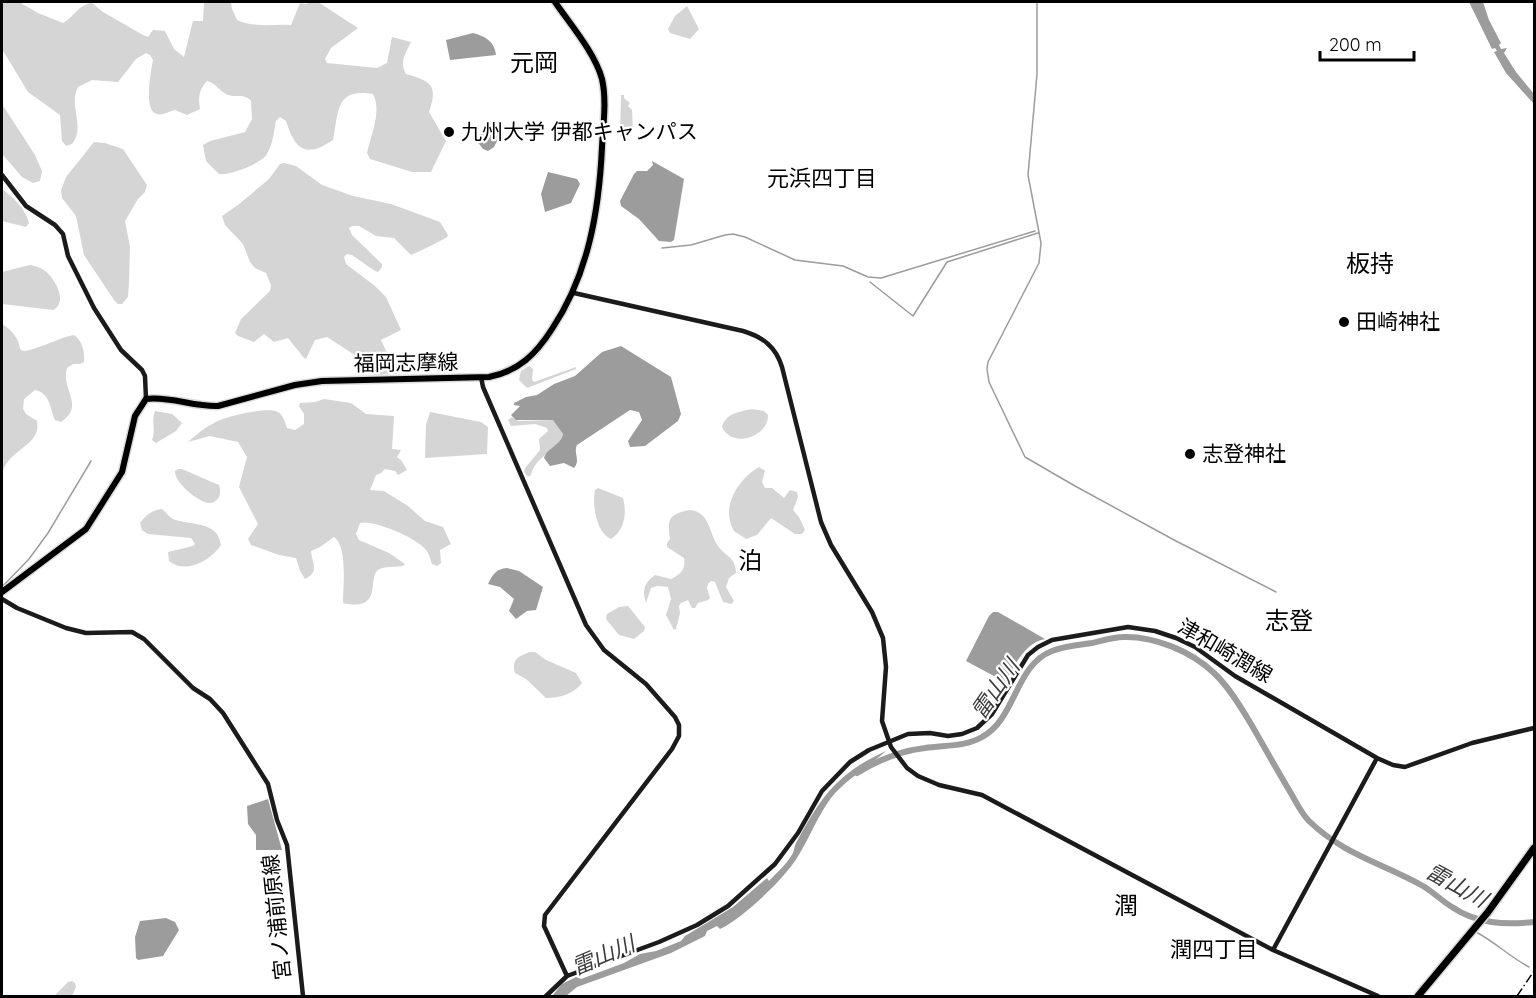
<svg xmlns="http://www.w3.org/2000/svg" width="1536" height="998" font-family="Quicksand,'Noto Sans JP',sans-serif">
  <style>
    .green { fill: #d5d5d5 }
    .water { fill: #9c9c9c }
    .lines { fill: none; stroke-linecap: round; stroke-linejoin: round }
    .stream { stroke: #9c9c9c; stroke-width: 1.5 }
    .river { stroke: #9c9c9c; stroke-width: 6 }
    .primary-casing { stroke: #dbdbdb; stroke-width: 9 }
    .highway-casing { stroke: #dbdbdb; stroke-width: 10 }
    .secondary { stroke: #1b1b1b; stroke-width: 4.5 }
    .primary { stroke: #000; stroke-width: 6 }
    .highway { stroke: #000; stroke-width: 7 }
    .rail { stroke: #000; stroke-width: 1.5; stroke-dasharray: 9 3 1.5 3; stroke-linecap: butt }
    .poi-dot { fill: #000; stroke: #fff; stroke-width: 2 }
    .labels { text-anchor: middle; stroke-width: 4.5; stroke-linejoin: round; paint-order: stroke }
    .poi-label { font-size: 21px; fill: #000; stroke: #fff; text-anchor: start }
    .street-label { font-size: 21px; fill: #000; stroke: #fff }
    .neighbourhood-label { font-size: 22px; fill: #000; stroke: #fff }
    .water-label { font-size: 22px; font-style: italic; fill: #3d3d3d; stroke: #fff }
    .quarter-label { font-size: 24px; fill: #000; stroke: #fff }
  </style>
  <rect width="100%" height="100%" fill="#fff"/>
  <path class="green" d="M2,2H19L38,13L63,23C74,17 79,4 92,3L103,12L143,35L148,37L153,30L165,31L174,49L184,57L193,21H203L204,2H231L232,9L237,20C254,28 273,24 291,25L300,3L306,4L310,2H318L358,28L331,48L325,59L327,63L377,68L387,63L392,37L411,42C406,53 399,62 406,74C432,81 438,86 429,112L446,141L431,172H412L370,159L367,153C371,135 382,111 373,94C335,88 339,111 333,140C305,159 295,149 286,121L280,117L276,121C274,131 273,144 267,154C262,163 230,176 219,174L206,161L203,145L210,141L245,132L252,119L251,101C243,93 238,98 228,95C220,92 216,83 207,81C199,89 198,98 200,109L187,115L175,110C170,111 162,116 157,114C143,111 151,71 153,60L150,55L146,53L136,59L118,82L92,80L78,87C68,106 86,127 72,144L66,146L62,141L60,115L28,92L2,49Z
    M687,6L699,29L690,39L670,33L668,29L675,16Z
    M621,95H624V98L630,103L628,106L632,110L633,132L629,137H620Z
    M2,104L35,155L42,171L40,181L33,183L22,177L2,154Z
    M94,142L105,143L123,149L147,185L145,192L138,199L125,221L130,247L129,282L128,297L122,304H118L114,300L84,255L76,216L62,198L61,190L66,177Z
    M284,163L296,166L322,185L353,196L391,204L440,222L448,235L447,237C443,240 414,254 411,255L394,238L376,236L359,226H353L349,228L352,235L382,264V267L378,272L375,271L352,255L347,254L344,257L346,264L375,286L386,297L401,330L381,340L397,374L372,375L364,361L327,337L315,340L306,359L304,358L288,338L274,342L264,334L254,342L238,336L235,333L241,319L270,291L271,285L266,273L255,268L250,262L243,244L225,225L222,216L238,205L269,179L280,164Z
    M2,189C14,198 25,208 29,223L26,227L2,221Z
    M30,265C35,266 39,267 44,270C54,277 69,302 53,310L2,304V272Z
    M2,324C9,328 14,333 18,341C19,344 19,347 21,350C26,355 63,336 74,335C82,340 85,352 84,362L80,364H73L67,368C60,389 86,405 61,422L55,420C50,408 50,393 35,390L24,399L23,409L26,414L37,421C42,447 5,449 2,476Z
    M529,366L533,369L532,379L534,382L576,367V369L527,388L519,380L521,371Z
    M324,399L351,403L366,414L394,416L392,449L401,450L397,457L401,460L407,470L398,475L395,471L385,469L381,473L376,475L370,490L384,491L408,506L425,521L443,527L451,544L440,550L441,563L437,566L432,564C430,557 428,551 423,547C414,537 372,519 360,523L356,534L359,540L389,553L405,564L403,566C396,567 384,566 378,570C367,578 384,612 343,603C343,587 348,547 334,537L320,547L311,551C312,564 320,571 305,579L300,571L296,558L279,555L251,545L248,539L258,524L239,487L247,457L238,442L210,436L188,442C196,435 204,428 214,423C223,417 269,406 278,412C283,415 285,422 287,428L295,430L304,424V414L299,406L300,403L315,402Z
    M752,409L764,411L768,415C769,437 732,449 722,427C726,413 739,412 752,409Z
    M155,411L172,414L182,423L176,431L156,443L152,440C156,430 151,421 155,411Z
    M430,412L481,422L488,427L487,454L425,458L426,425Z
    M512,417L518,421L554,420L563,434C559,450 535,456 531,475L528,477L524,472L525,468L540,450L539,439L548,431L547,428L535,424L511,426L508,420Z
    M759,467L765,471L762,482L765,488H772L784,498L790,490L797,492L798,497L793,510L799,517L805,530L802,534H795L771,518L757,535L746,539L734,531C720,508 738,479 759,467Z
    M178,469H182L219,485C222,493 219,503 209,503C198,502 174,482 175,471Z
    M598,488L623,498C627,513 625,530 611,539C596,533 592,504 595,490Z
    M162,509C166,512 169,517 173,519C190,526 218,520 221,545C211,560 186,575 169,561L168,552L193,546L195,544L191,538L148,534L142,530L140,523C146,515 152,510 162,509Z
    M690,510C710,512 709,533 718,546C725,556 736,557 736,573L729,578L726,587L734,601L731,604L723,602L715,582L711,581L708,584L707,588L710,598L708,600L698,603L695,608H692L688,600L681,603L679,606L680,613L676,629L674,630L666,615L671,599L668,587L657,586L651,588L646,603C642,590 644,583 655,575L671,579C681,574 686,569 684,558L667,547V543L670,539C667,519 669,514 690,510Z
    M628,606L645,627L644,631L634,639L619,635L606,619L607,614L619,607Z
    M530,652H535L546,660L576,673L582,683C574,694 559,698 546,698L526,679L515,673C511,660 518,656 530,652Z
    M72,981L75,983L76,987L72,996H54L68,982Z"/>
  <path class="water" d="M1469,2H1483L1489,20L1501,43L1499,45L1501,49L1507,48L1504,53L1516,72L1534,94V104L1506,73L1494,52L1497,51L1495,48L1492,49Z
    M473,33C485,36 495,42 496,55L450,60L446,40Z
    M487,130L500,135L494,147L488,151L483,149L476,140L477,137Z
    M652,161L684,179L674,240L671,242L659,241L639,219L621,206L620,201L634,174L637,171H647L653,165Z
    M548,172L577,179L580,184L571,203L545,212L541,194Z
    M621,346L671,377L681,414L678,421L645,446L630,447L628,441L642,420L639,412L630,410L577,445C573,453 581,460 574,468L564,463L550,466L544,458C547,448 561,445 563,434L553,420H516L511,415L520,406L514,405V403L526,397L537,395L554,384L575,376L602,352Z
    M507,568L519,571L543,587L536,610L527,611L516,619L509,611L514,599L500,587L488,584C493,574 496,569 507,568Z
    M993,612H998L1045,639C1024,643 1015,666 1005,682L966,661L989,616Z
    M886,751C870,766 846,779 831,798C817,817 809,839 797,858C783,880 743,918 720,929L717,926L707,931L705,936L671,953L577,987L566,996H552L562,984L576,977L581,979L624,963L640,954L656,951L681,941L685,936L733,907L767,878L769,881C776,873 786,865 791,856C794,853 794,847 796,843C821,797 837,773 886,751Z
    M268,799L282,850H256V835L248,824L247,806Z
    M166,918L175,922L179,930L163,956L138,960L136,958L135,937L140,921Z"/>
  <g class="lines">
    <path class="stream" d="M1037,2V74L1028,175L1041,243L1039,263L988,362L987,369L989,382L1025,457L1075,486L1176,541L1276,592
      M662,248L691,245L725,235L733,234L745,237L795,260L843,266L868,277L881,278L1035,231
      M870,282L913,316L947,262L1038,233
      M2,587L29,559L48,533L91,461
      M1476,932C1495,942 1510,957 1529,967"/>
    <path class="river" d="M857,773C878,760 900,751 925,748C944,745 965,747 982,737C1016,719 1015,665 1052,651C1064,646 1079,645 1092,643C1102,641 1113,637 1123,637C1154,636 1191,651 1214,673C1229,687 1241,707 1251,724C1265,748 1278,772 1292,795C1297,804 1302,814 1309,821C1344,855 1382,863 1423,886C1433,892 1442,901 1452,907C1477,924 1505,925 1534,922"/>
    <defs>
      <path id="primary" d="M2,592L86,529L122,472L135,416L146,399C170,396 194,407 218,406L295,385L322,381L489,377C519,371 536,354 552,329C588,275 599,212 602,147C603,126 607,101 602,79C595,53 570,24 555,2"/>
      <path id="highway" d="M1418,996L1488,912L1534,848"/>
    </defs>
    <use href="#primary" class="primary-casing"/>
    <use href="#highway" class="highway-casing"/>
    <path class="secondary" d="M2,175L26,206L55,225L63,234L68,256L94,308L121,350L142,370L145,376L146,399
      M574,293L743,331C763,337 776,347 782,367L821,522L831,545L872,612L883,638L886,667L882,721L891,747L907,768L918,776L939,785L982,795L1273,950L1378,996
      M481,377L483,387L586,625L604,650L646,684L675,717L679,725V736L672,749L545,915L544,926L567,976
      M2,599L17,608L66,628L86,633L132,632L144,639L193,688L210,699L223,713L268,784L277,820L287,845L303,996
      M1273,950L1377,758
      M546,996L567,976L659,942L697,925L728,906L775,864L798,833L822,791L850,762L869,750L908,734L930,733L948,736L962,734L977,728L992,714L1028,655L1038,647L1052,640L1128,627L1155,631L1176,638L1195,647L1235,676L1377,758L1393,765L1405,767L1472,743L1534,728"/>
    <use href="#primary" class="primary"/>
    <use href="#highway" class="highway"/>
    <path class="rail" d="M1517,996L1534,971"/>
  </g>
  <g class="poi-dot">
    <circle cx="449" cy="132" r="6"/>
    <circle cx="1344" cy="322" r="6"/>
    <circle cx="1190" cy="454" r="6"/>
  </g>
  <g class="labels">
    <g class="poi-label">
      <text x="461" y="139">九州大学 伊都キャンパス</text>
      <text x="1356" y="329">田崎神社</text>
      <text x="1202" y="461">志登神社</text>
    </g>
    <g class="street-label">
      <text transform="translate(406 363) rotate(-1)" y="7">福岡志摩線</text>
      <text transform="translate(1225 651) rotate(30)" y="7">津和崎潤線</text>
      <text transform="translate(277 917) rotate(-96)" y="7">宮ノ浦前原線</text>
    </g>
    <g class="neighbourhood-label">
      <text x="822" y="186">元浜四丁目</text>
      <text x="1214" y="957">潤四丁目</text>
    </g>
    <g class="water-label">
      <text transform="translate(995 689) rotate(-55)" y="8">雷山川</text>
      <text transform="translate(1457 885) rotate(29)" y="8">雷山川</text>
      <text transform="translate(603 955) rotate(-23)" y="8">雷山川</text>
    </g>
    <g class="quarter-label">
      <text x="534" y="71">元岡</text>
      <text x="1370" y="272">板持</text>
      <text x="750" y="569">泊</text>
      <text x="1289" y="629">志登</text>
      <text x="1126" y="914">潤</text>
    </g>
  </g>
  <rect width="1536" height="998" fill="none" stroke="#000000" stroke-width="6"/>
  <path d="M1320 51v9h94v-9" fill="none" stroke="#000000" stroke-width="3"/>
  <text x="1329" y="51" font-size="18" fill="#000000" stroke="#ffffff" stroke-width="4.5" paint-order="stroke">200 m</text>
</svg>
